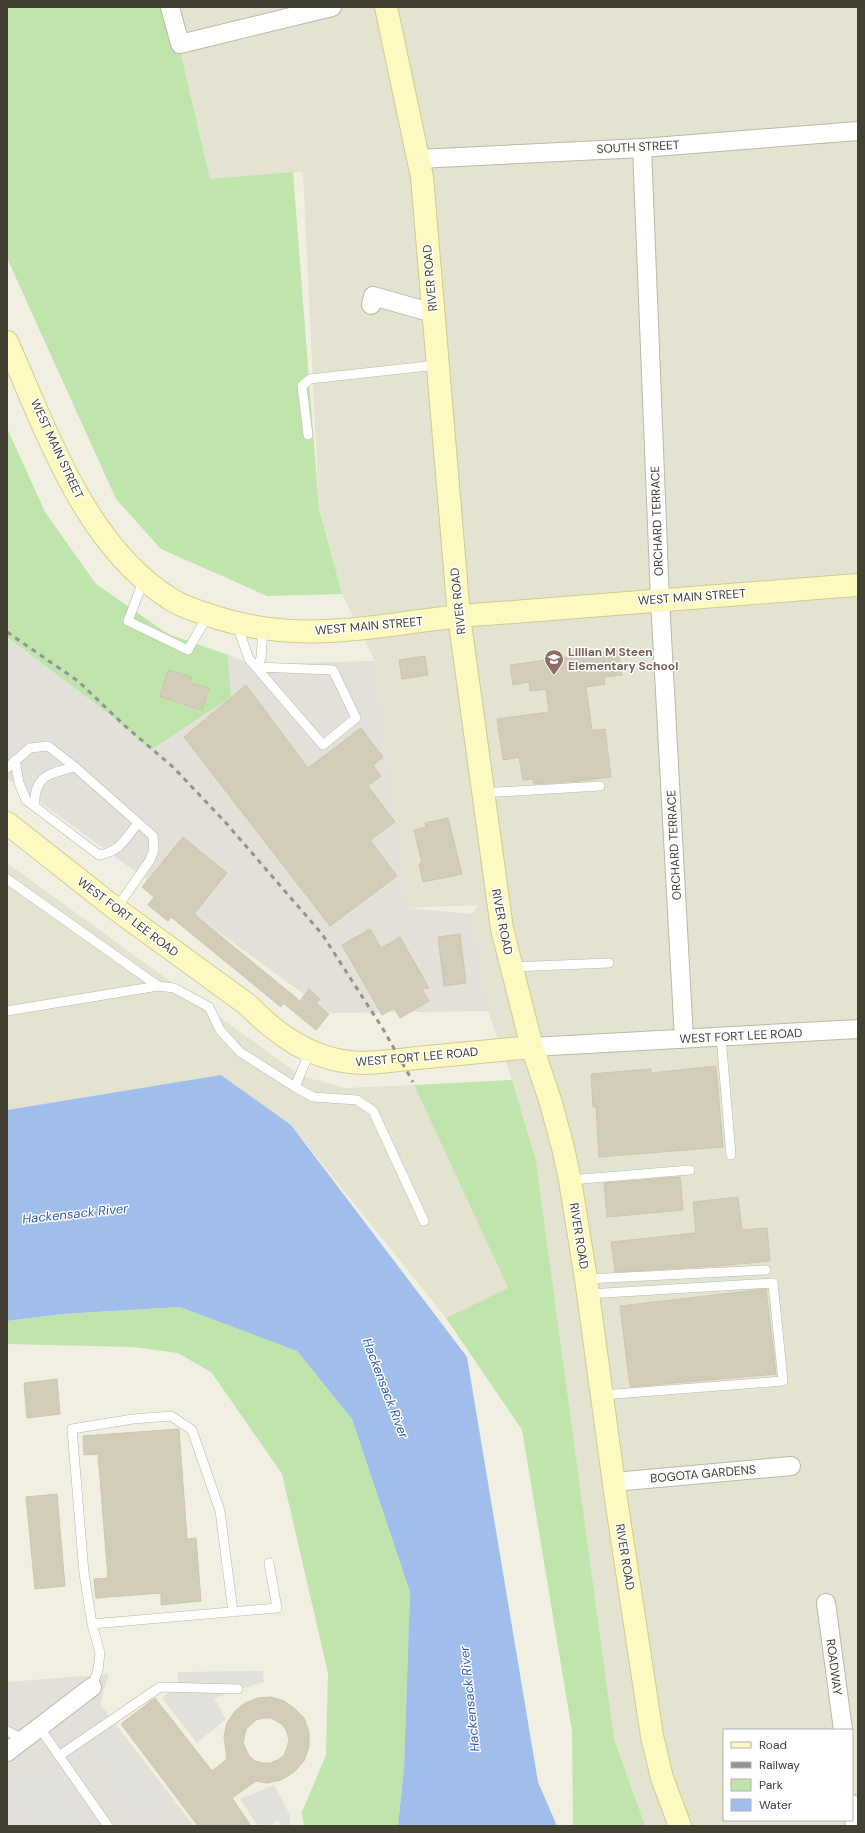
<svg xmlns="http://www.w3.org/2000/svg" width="865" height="1833" font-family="'DM Sans',sans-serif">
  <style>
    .residential { fill: #e4e2d1; fill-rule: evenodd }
    .industrial { fill: #e2e0d8 }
    .green { fill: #bfe4ac }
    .parking { fill: #e1e0db }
    .water { fill: #a0bdec }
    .building { fill: #d2cdb8; stroke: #ccc6ac; fill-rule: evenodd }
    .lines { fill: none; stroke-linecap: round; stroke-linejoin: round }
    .lane-casing { stroke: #bbb8a6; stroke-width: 10 }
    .street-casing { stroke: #bbb8a6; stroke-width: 20 }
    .secondary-casing { stroke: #cfcc94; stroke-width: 24 }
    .lane { stroke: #fff; stroke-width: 9 }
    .street { stroke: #fff; stroke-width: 18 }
    .secondary { stroke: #fcfac1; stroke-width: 22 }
    .rail { stroke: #939393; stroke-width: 3; stroke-dasharray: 5 5; stroke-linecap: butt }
    .labels { text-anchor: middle; stroke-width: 3; stroke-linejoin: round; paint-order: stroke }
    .street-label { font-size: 12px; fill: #423f33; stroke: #fff }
    .education-label { font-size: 12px; font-weight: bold; fill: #785e54; stroke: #fff; text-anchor: start }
    .water-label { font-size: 13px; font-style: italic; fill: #315ea9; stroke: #fff }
  </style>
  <rect width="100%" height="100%" fill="#f1efe2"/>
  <path class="residential" d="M170,7H858V1826H635L614,1739L536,1161L512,1080L488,1011L472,914L478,905L407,908L375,661L342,594L319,509L303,172L210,179ZM724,1730H852V1820H724Z
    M7,863L301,1076L346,1088L414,1085L508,1288L446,1318L291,1125L221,1075L7,1110Z"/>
  <path class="industrial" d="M7,637L109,714L151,750L231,697L228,655L253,664L375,661L407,908L472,914L488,1011L330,1013L7,778Z
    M109,1674L100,1704L194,1826H7V1682Z"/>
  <path class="green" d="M7,7H170L210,179L293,172L319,509L342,594L267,596L161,549L116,499L7,258Z
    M7,428L45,512L96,584L168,634L228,655L231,697L151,750L109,714L7,637Z
    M512,1080L536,1161L614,1739L645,1826H573L572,1731L522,1430L446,1318L508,1288L414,1085Z
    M180,1307L297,1351L352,1419L410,1592L404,1768L398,1826H304L302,1812L326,1755L328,1673L282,1474L212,1373L178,1353L133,1347L7,1344V1321L62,1314Z"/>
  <path class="parking" d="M263,1671L264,1682L214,1698L226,1719L197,1743L162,1698L178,1686V1672Z
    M107,1726L168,1802L138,1826L100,1780L109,1772L86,1743Z
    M30,1768L39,1780L51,1771L90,1821L83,1826H9L22,1815L7,1796V1786Z
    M274,1785L290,1815V1826H280L279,1820L269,1826H258L240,1799Z"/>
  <path class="water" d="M221,1075L291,1125L467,1357L538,1782L557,1826H398L404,1768L410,1592L352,1419L297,1351L180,1307L62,1314L7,1321V1110Z"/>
  <path class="building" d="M618,650L622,675L604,677L605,684L586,687L592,731L605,729L611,777L580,781L534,784L533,779L523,780L519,757L503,760L497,719L549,712L546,689L530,691L529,682L513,685L510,665Z
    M425,656L428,675L402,679L399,660Z
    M168,670L192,677L191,683L209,688L202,710L160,697Z
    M246,685L308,768L361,728L383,757L373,765L381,776L368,786L395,822L370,840L397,876L330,926L184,737Z
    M448,818L462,874L423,882L419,864L422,863L414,830L426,827L425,823Z
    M183,837L227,873L194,914L300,1001L309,989L320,999L316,1003L329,1014L316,1030L283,1003L281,1007L171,917L168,921L148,905L154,897L142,887Z
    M370,929L381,948L400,937L429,988L422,989L429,1001L400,1018L394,1008L382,1015L342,945Z
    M460,934L466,983L444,986L438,937Z
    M716,1066L723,1147L599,1157L596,1107H593L591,1074L651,1069V1073Z
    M680,1177L683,1210L607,1217L604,1183Z
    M738,1197L742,1230L767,1228L770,1261L717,1266L615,1272L611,1242L696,1233L693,1202Z
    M766,1289L776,1374L630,1387L620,1306Z
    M57,1379L60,1414L27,1418L24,1383Z
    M179,1429L187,1539L196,1538L201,1601L161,1605V1593L96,1598L94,1579L108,1578L98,1454L84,1455L83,1436Z
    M57,1494L65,1586L35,1589L26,1497Z
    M271,1697L284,1701L294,1708L304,1718L309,1732V1747L304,1761L294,1772L281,1780L267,1783L256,1781L232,1798L251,1826H198L121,1724L155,1698L212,1771L227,1759L224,1736L227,1723L235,1711L245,1703L258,1698ZM263,1718H271L283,1725L287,1732L289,1740L287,1748L284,1755L278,1760L270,1763H262L255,1761L249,1756L243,1743L246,1729L256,1720Z"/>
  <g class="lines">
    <defs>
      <path id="lane" d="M308,435L302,386L310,379L437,365
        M144,579L128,621L188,650L208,615
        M237,625L249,659L323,745L356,718L333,670L257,667
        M257,667L261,658L263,629
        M15,760L19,783L26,800L99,855C120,852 126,838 138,823
        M7,768L30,748L48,746L75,767L153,836L154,850L150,860L116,909
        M482,793L600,786
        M35,807C33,775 49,774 75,767
        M7,879L158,986
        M511,967L609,963
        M7,1011L158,986L174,988L209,1007L220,1030L240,1052L295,1087
        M721,1037L731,1155
        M310,1051L295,1087L313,1097L357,1100L373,1111L424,1221
        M570,1180L690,1170
        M586,1279L766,1270
        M588,1294L773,1283L783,1381L602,1395
        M92,1624L277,1608L269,1563
        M92,1687L98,1670L100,1653L92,1624L84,1573L72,1429L133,1419L171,1416L192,1430L220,1511L233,1612
        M39,1727L108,1826
        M7,1731L24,1739
        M59,1756L160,1687L238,1689"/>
      <path id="street" d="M170,7L180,44L332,7
        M642,148L660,600L684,1039
        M418,159L642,148L858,131
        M371,305L373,296L433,313
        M532,1047L858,1029
        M614,1482L791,1466
        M826,1603L843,1730
        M7,1752L92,1687
        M852,1804L855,1826"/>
      <path id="secondary" d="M386,7L422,177L459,616L502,929L532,1047L551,1103L563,1148L570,1180L586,1279L616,1499L652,1736L662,1778L680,1826
        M7,342C46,429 84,544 169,598C180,606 194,610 206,614C296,646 370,626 460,616C482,614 504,613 526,611C636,602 747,593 858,585
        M7,823L116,909L248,1005C276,1034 309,1058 350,1062C369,1065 397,1060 417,1058C455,1054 494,1051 532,1047"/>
    </defs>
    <use href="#lane" class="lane-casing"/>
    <use href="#street" class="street-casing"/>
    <use href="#secondary" class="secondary-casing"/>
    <use href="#lane" class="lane"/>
    <use href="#street" class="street"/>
    <use href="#secondary" class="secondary"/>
    <path class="rail" d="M7,632L78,681L124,725L173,767L226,823L322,934L383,1029L413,1082"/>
  </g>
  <defs>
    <symbol id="school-pin" viewBox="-11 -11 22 30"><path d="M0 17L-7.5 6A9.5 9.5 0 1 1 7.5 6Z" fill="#8d6e63" stroke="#fff"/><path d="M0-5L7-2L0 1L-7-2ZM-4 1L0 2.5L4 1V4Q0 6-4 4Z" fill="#fff"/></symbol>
  </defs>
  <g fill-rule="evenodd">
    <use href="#school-pin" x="543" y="648" width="22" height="30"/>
  </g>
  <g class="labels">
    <g class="street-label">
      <text transform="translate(638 147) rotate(-3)" y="4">SOUTH STREET</text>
      <text transform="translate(430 278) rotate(-95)" y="4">RIVER ROAD</text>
      <text transform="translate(57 449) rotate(65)" y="4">WEST MAIN STREET</text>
      <text transform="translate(657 521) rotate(-92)" y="4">ORCHARD TERRACE</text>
      <text transform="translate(692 597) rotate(-4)" y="4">WEST MAIN STREET</text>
      <text transform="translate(458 601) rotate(-96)" y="4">RIVER ROAD</text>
      <text transform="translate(369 626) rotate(-5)" y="4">WEST MAIN STREET</text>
      <text transform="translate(674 845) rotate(-93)" y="4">ORCHARD TERRACE</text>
      <text transform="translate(128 917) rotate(37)" y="4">WEST FORT LEE ROAD</text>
      <text transform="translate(502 922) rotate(79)" y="4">RIVER ROAD</text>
      <text transform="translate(741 1036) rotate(-3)" y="4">WEST FORT LEE ROAD</text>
      <text transform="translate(417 1057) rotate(-5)" y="4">WEST FORT LEE ROAD</text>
      <text transform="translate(579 1236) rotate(81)" y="4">RIVER ROAD</text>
      <text transform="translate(703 1474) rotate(-5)" y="4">BOGOTA GARDENS</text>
      <text transform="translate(625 1557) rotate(81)" y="4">RIVER ROAD</text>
      <text transform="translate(834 1667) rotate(83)" y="4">ROADWAY</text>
    </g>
    <g class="education-label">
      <text x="568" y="656">Lillian M Steen<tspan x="568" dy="14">Elementary School</tspan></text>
    </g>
    <g class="water-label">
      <text transform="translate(75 1213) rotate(-6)" y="5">Hackensack River</text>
      <text transform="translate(386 1388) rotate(69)" y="5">Hackensack River</text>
      <text transform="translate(469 1699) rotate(-96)" y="5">Hackensack River</text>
    </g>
  </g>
  <rect width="865" height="1833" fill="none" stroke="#423f33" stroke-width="16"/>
  <rect x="723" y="1729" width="130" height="92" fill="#ffffff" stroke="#b3b2ad"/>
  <rect x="731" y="1742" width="20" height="6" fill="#fcfac1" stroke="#b3b2ad"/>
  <text x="759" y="1749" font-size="12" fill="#423f33">Road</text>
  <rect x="731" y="1762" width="20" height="6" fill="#939393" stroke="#b3b2ad"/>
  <text x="759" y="1769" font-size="12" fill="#423f33">Railway</text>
  <rect x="731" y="1779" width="20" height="12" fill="#bfe4ac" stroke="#b3b2ad"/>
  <text x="759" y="1789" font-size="12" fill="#423f33">Park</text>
  <rect x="731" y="1799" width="20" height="12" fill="#a0bdec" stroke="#b3b2ad"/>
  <text x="759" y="1809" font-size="12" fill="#423f33">Water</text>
</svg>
